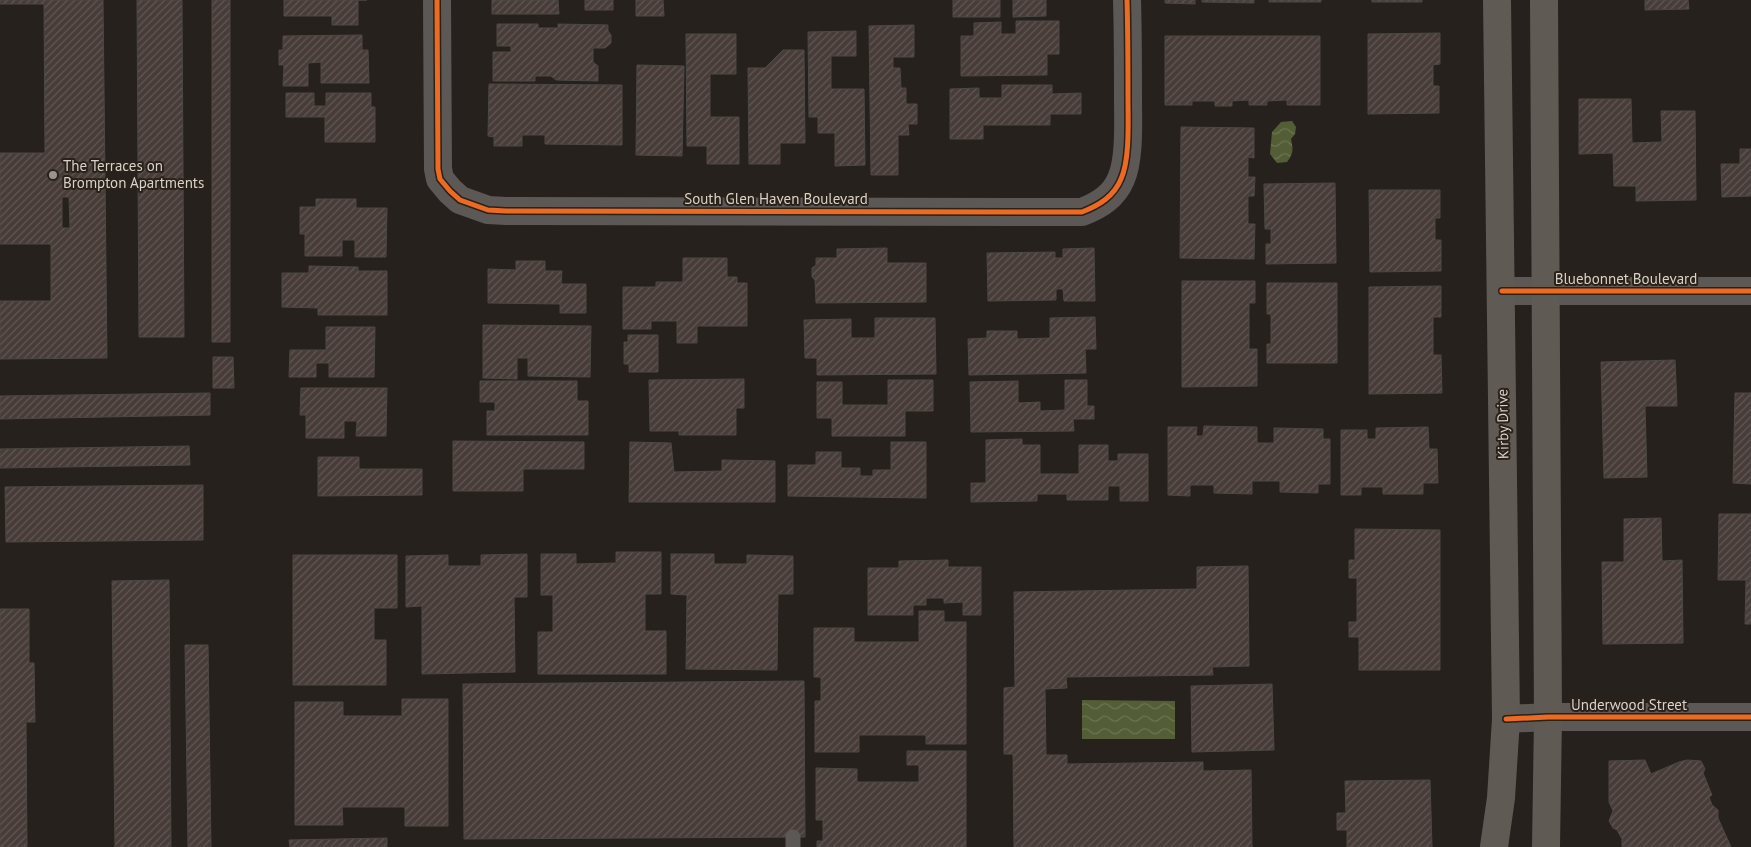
<svg xmlns="http://www.w3.org/2000/svg" width="1751" height="847" font-family="'PT Sans',sans-serif">
  <style>
    .water { fill: url(#water-waves) }
    .building { fill: url(#building-hatch); stroke: #4c4845; fill-rule: evenodd }
    .lines { fill: none; stroke-linecap: round; stroke-linejoin: round }
    .lane { stroke: #5c5855; stroke-width: 15 }
    .street { stroke: #5c5855; stroke-width: 28 }
    .secondary { stroke: #5f5a53; stroke-width: 28 }
    .cycleway-casing { stroke: #2a2119; stroke-width: 8 }
    .cycleway { stroke: #ed6a23; stroke-width: 5 }
    .poi-dot { fill: #9a948f; stroke: #2a2119; stroke-width: 2 }
    .labels { text-anchor: middle; stroke-width: 4; stroke-linejoin: round; paint-order: stroke }
    .poi-label { font-size: 15px; fill: #d8d2cd; stroke: #2a2119; text-anchor: start }
    .street-label { font-size: 15px; fill: #d8d2cd; stroke: #2a2119 }
  </style>
  <defs>
    <pattern id="water-waves" width="16" height="10" patternUnits="userSpaceOnUse" patternTransform="scale(1.25)"><rect width="16" height="10" fill="#545e36"/><path d="M0 5q4-4 8 0t8 0" fill="none" stroke="#6c7452"/></pattern>
    <pattern id="building-hatch" width="6" height="6" patternUnits="userSpaceOnUse" patternTransform="scale(1.25)"><rect width="6" height="6" fill="#473c38"/><path d="M-1 1l2-2M0 6l6-6M5 7l2-2" fill="none" stroke="#615754"/></pattern>
  </defs>
  <rect width="100%" height="100%" fill="#26211d"/>
  <path class="water" d="M1292,121L1296,127L1295,134L1291,139C1293,149 1294,153 1287,162L1277,163L1270,154L1272,132L1281,122Z
    M1082,700L1175,701V739H1082Z"/>
  <path class="building" d="M0,0H103L107,358L0,359V301H51V244H0V153H45L44,4H0ZM62,197H69L70,228H62Z
    M137,0H182L184,337H139Z
    M212,0H230V342H212Z
    M284,0H367H358V25H332V16H284Z
    M492,0H558L559,14H492Z
    M585,0H613V10H585Z
    M636,0H663L664,16H636Z
    M953,0H1000V17H953Z
    M1013,0H1046V16L1013,17Z
    M1165,0H1195V4L1165,3Z
    M1202,0H1254V3L1202,2Z
    M1269,0H1321V2H1269Z
    M1372,0H1422V2H1372Z
    M1645,0H1688L1689,9L1645,10Z
    M1016,21H1059V54H1047V75L961,76V36H974V23L1001,22V34H1016Z
    M497,24H538V28H558V24L608,25V31L611,35V43L605,48H593V62L598,66V81L556,80L551,76H535V81H493V52H511V46H497Z
    M914,25V57H893V68H900L901,88H906V104H917V124H908L909,135H898V175H871L869,26Z
    M856,31V56H831V89H864L865,165L835,166V133H818V117H809L808,32Z
    M1440,33V64L1433,65V86H1439V113L1368,114V34Z
    M686,34H736V74H710V117H739V164H707V146H687Z
    M362,35V50H368L369,83H321V62L308,63V86H283L284,65H279V50H283V36Z
    M1165,36H1320V105H1287V100L1267,101V105H1249V100L1232,101V106H1215V101H1192V105H1165Z
    M783,50H804L805,143H780V164H749L748,68H765Z
    M637,65L684,66L682,156L636,155Z
    M489,84L622,85V145L545,144V135H522V146H494V137L488,136Z
    M1002,85H1052V94L1081,93V114H1050V125H983V139H950V89L979,88V98H1002Z
    M286,93H314V106H326V93H371V107H375V142H325V117H286Z
    M1579,99H1631L1632,143L1662,142L1661,111H1695L1696,200L1636,201V186H1614L1613,153L1579,154Z
    M1181,127L1254,128V158L1248,157V177H1255L1254,196H1248V224H1255L1254,259L1180,258Z
    M1740,149H1751V196L1722,197L1721,164H1740Z
    M1335,183L1336,263L1266,264V244H1271V229H1265L1264,184Z
    M1369,190H1440V218H1435V240H1441V271L1370,272Z
    M316,199H356V208H387L386,257H355V240H342V256H305V234H300V207H316Z
    M887,248V263H926V302L816,303L815,280L812,277V268L816,265V258H837V249Z
    M1094,248L1095,301H1064L1063,289H1056V300L988,301L987,253L1055,252V258H1063V249Z
    M683,258H727V277H737V283H747V326H697V343H677V321H651V329H623V287H656V282H683Z
    M516,261H545V271H562L561,284H586V313H560V304L488,303V269L516,270Z
    M309,266L358,267V271H387V315H318V308L282,307V273H309Z
    M1182,281H1255V303H1249V349H1257V386L1182,387Z
    M1267,283H1337V363H1267V344H1271V314H1267Z
    M1441,286V317H1433V355H1441L1442,393L1369,394V287Z
    M1095,317L1096,349H1085L1086,373L969,375L968,339L987,338V331H1017V339L1050,338V318Z
    M875,318H935L936,374L817,375V358H805L804,320L851,319V338H875Z
    M483,325L591,326L590,377L528,376V358H517V379L483,378Z
    M326,327H375L374,377H329V363H316V377H289L290,350H326Z
    M628,335H658V372H629V364H624V342H628Z
    M213,357H233L234,388H213Z
    M1675,360L1677,406H1645L1647,477L1604,478L1601,362Z
    M744,379V408H736V435H679V431H650L649,380Z
    M888,380H933V411H905V436H832V418H817V382H842V405H888Z
    M1065,380H1087V406H1094V419H1073L1074,431L971,432L970,382L1018,381V403L1040,402V411L1065,410Z
    M480,381H577V401H588V435H487V411H495V402H480Z
    M301,388H387L386,436H356L357,421H344V438H306V415H300Z
    M210,393V415L0,419V396Z
    M1735,393H1751V484L1733,483Z
    M1204,426L1257,427V443H1274V428L1323,429V439H1330V484H1318V493L1280,492V481H1252V494L1214,493V485H1190V496L1168,495V427H1197L1196,436H1203Z
    M1428,427L1429,449H1437L1438,483H1423V494H1383V487H1361V495H1341V430H1367V439H1376V428Z
    M1022,439V445H1040V474H1079V445H1108V461H1118V454H1148V501H1120V486H1108V500H1067V494H1037V501L971,502V483H986V440Z
    M453,441L584,442V469H523V491H453Z
    M630,442L671,443L674,472L722,471V460L775,461V502H629Z
    M891,442H926V498L788,496V465H816V452H841V468H860V476H873V470H891Z
    M189,446L190,465L0,468V449Z
    M318,457H359V469H422V495L318,496Z
    M203,485V540L6,542L5,487Z
    M1719,514H1751V624H1745L1746,580H1718Z
    M1661,518L1662,561L1682,560L1683,643L1603,644L1602,562H1624V519Z
    M1355,529L1440,530V670H1359V637H1349V622H1357V578H1349V560H1355Z
    M616,552H661V594H645V631H666V674H538V632H553V595H541V554H576V564L616,563Z
    M527,554V597H514L515,672L422,674V606L406,607V556L448,555V566H481V555Z
    M671,554H714V564H747V555L793,556V594H778L777,670L686,669L687,595L671,594Z
    M293,555H397V608H374V640H386V685H293Z
    M948,560V567H981V615H963V602L944,603V598H926V605H913V615H868V568H899V561Z
    M1248,566L1249,666L1212,667L1213,675L1066,677L1067,688L1045,689L1046,755H1067V764L1203,762V771L1251,770L1252,847H1014L1013,754H1004V688L1015,687L1014,592L1197,589V567Z
    M169,580L171,847H115L112,581Z
    M0,609H29V663H34L35,722H26L27,847H0Z
    M919,611H944V622H966V744H926V735H859V752H815V701H821V677H814V628H854V642H919Z
    M185,645H208L211,847H188Z
    M804,681L805,837L464,839L463,684Z
    M1272,684L1274,750L1192,752L1191,686Z
    M402,699H448V826H405V807H342L343,825H295V702H343V716H402Z
    M907,751H966V847H817V841H823V820H816V768L857,769V782H919V765H907Z
    M1645,760L1651,774L1679,762L1687,760L1701,761L1705,769L1703,773L1712,795L1709,797L1712,805L1718,810V818L1731,847H1622V839L1617,830L1613,828L1609,821L1613,811L1609,802V761Z
    M1430,780L1432,847H1347V830H1337V813H1346L1345,781Z
    M387,838V847H290L289,840Z"/>
  <g class="lines">
    <path class="lane" d="M793,837V847"/>
    <path class="street" d="M437,0L438,169L440,179L450,191L460,200L488,210L506,211L1082,212C1100,205 1114,196 1121,179C1130,159 1128,121 1128,99C1128,66 1128,33 1127,0
      M1502,291H1751
      M1506,719L1548,717H1751"/>
    <path class="secondary" d="M1544,0L1548,717L1546,847
      M1494,847L1501,798L1506,719L1497,0"/>
    <defs>
      <path id="cycleway" d="M437,0L438,169L440,179L450,191L460,200L488,210L506,211L1082,212C1100,205 1114,196 1121,179C1130,159 1128,121 1128,99C1128,66 1128,33 1127,0
        M1502,291H1751
        M1506,719L1548,717H1751"/>
    </defs>
    <use href="#cycleway" class="cycleway-casing"/>
    <use href="#cycleway" class="cycleway"/>
  </g>
  <circle class="poi-dot" cx="53" cy="175" r="5"/>
  <g class="labels">
    <g class="poi-label">
      <text x="63" y="171">The Terraces on<tspan x="63" dy="17">Brompton Apartments</tspan></text>
    </g>
    <g class="street-label">
      <text x="776" y="204">South Glen Haven Boulevard</text>
      <text x="1626" y="284">Bluebonnet Boulevard</text>
      <text transform="translate(1503 424) rotate(-91)" y="5">Kirby Drive</text>
      <text x="1629" y="710">Underwood Street</text>
    </g>
  </g>
</svg>
